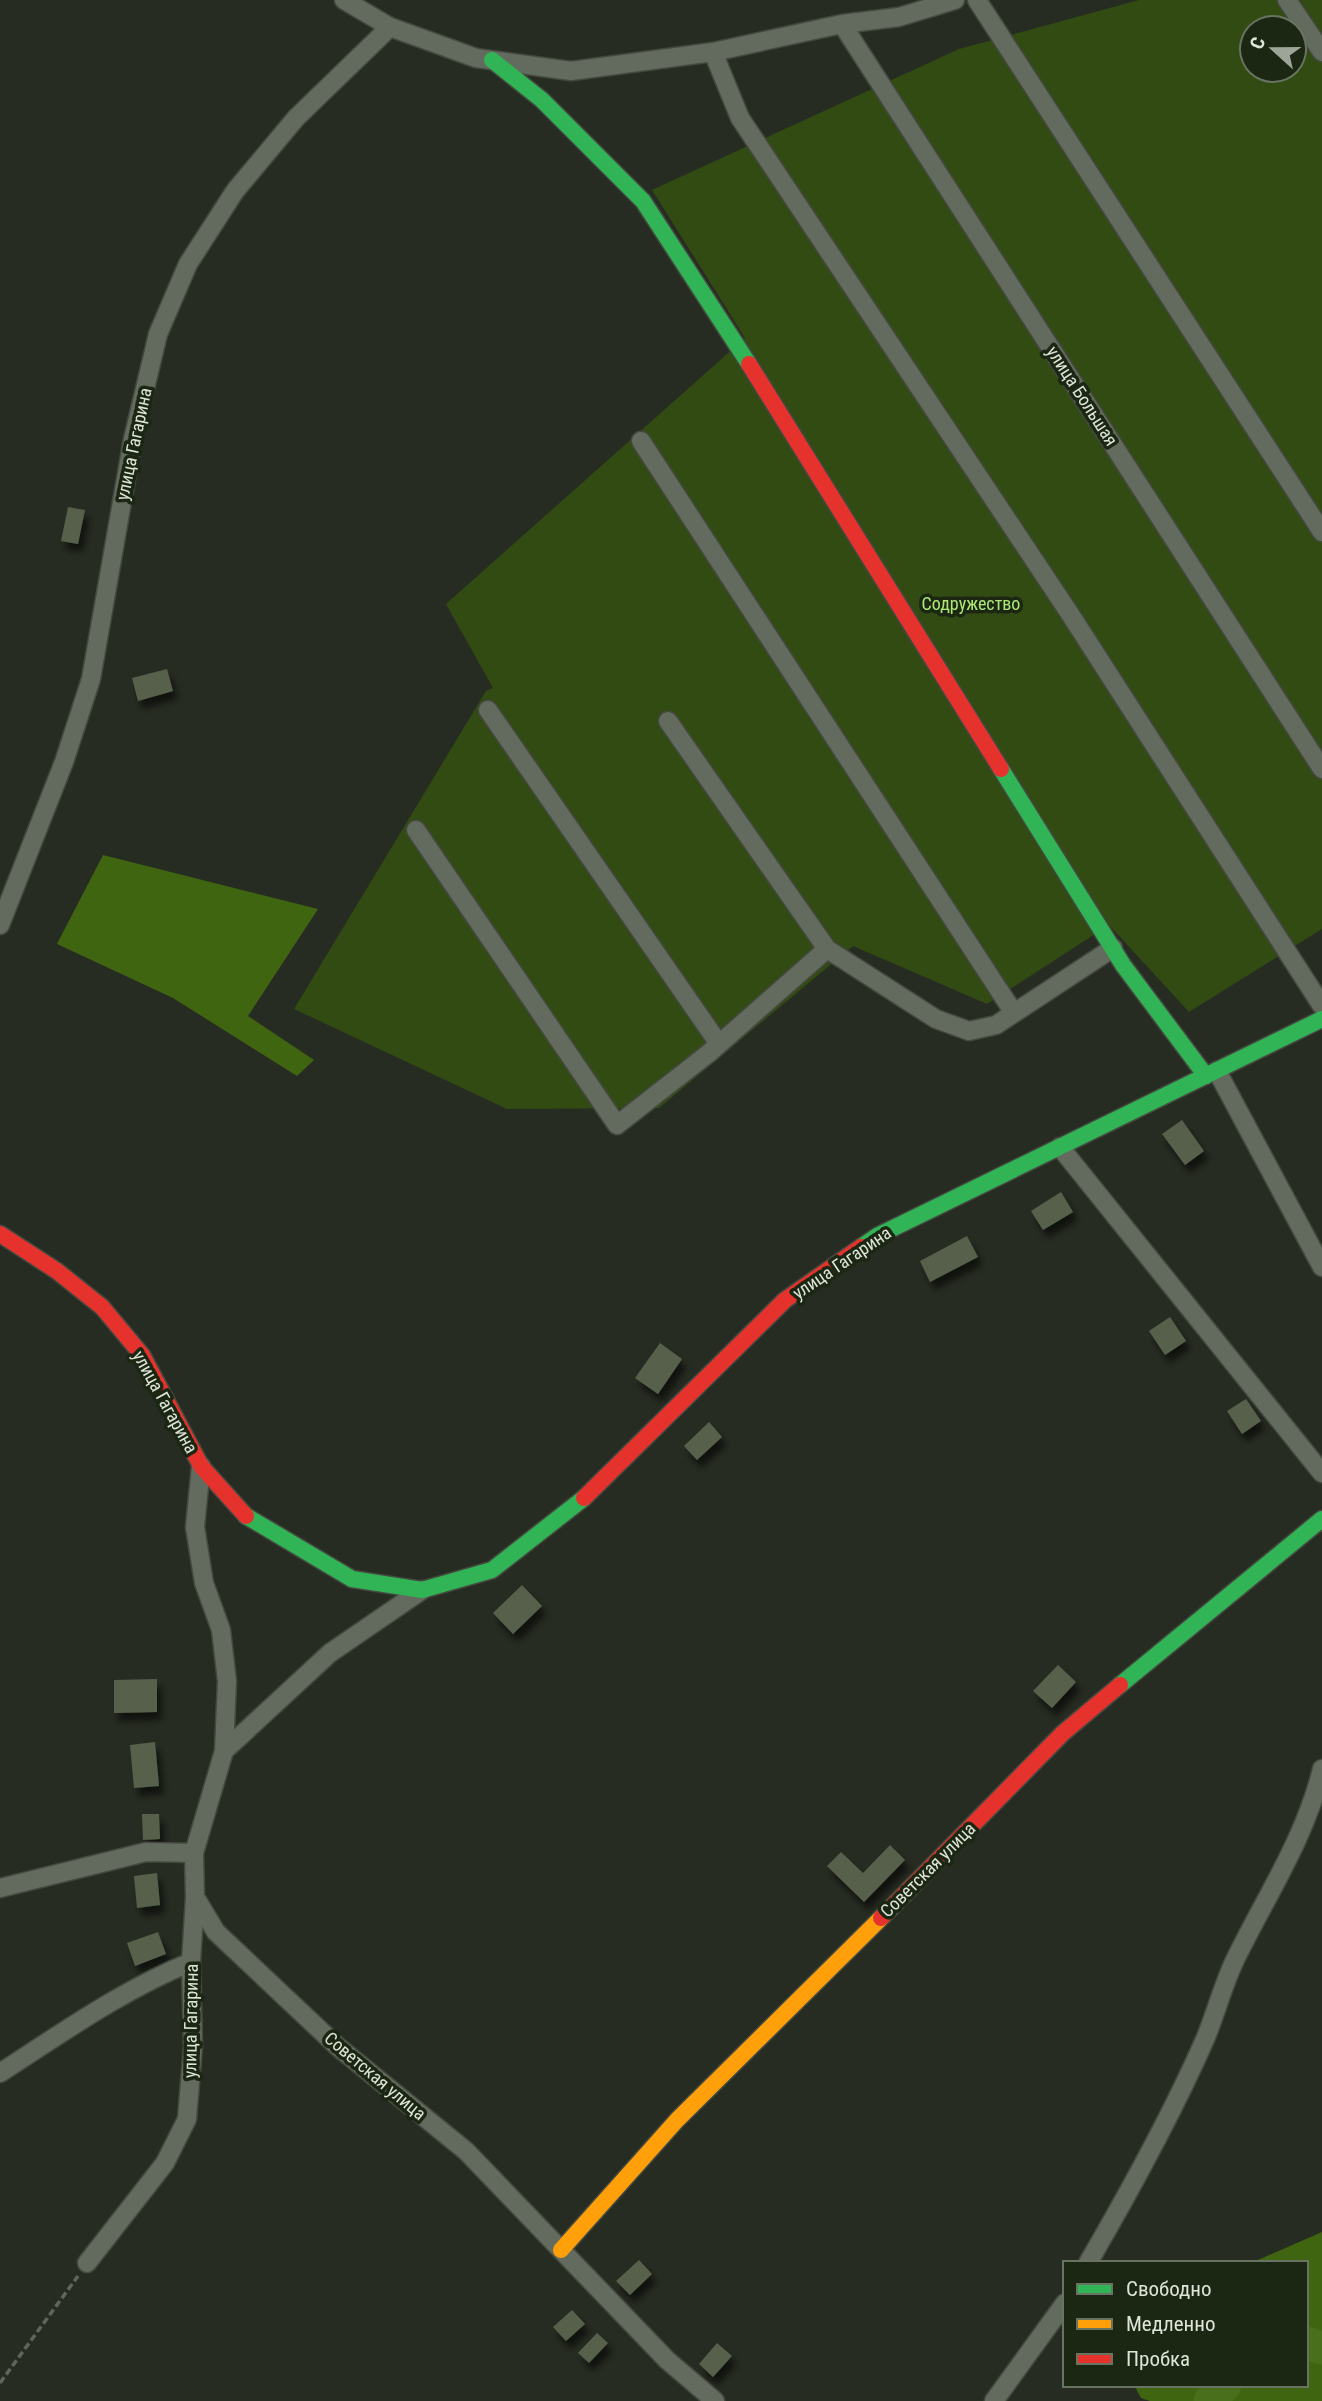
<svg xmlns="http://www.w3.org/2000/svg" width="1322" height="2401" font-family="'Roboto Condensed',sans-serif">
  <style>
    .green { fill: #314b12; fill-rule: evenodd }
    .forest { fill: #406511 }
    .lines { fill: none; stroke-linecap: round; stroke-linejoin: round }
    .river { stroke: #496f1c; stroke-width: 33 }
    .building { fill: #56614c; filter: url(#shadow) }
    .street-casing { stroke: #444940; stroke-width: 21 }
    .fast-casing { stroke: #444940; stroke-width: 19 }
    .slow-casing { stroke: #444940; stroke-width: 19 }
    .jam-casing { stroke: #444940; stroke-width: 19 }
    .path { stroke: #60655b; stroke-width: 3.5; stroke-dasharray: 7 3.5; stroke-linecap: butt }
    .street { stroke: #636a5e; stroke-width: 18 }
    .fast { stroke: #30b455; stroke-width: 16 }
    .slow { stroke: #ff9f0a; stroke-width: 16 }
    .jam { stroke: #e5322d; stroke-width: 16 }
    .labels { text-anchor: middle; stroke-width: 7; stroke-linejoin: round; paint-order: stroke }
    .street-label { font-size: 18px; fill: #dde4d8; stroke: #1c2713 }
    .park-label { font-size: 18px; fill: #ade876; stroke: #1c2713 }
  </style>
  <defs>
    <filter id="shadow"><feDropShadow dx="4.5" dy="8" stdDeviation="3.5" flood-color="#0009"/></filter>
  </defs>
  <rect width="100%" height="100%" fill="#272c22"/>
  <path class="green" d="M1139,0H1322V929L1189,1012L1109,925L987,1004L853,946L659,1108L507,1109L294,1009L486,691L493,688L446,604L745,338L652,190L959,49ZM1252,28H1294V70H1252Z"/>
  <path class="forest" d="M103,855L318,909L248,1016L314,1060L297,1076L173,998L57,944Z
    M1322,2232V2401H1150L1141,2398L1134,2385H1306V2263H1251Z"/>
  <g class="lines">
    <path class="river" d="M1306,2343L1322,2348
      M1210,2401L1225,2385"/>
  </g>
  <path class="building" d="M68,507L85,510L78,544L61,541Z
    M167,669L173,691L138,701L132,678Z
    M1182,1120L1204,1151L1185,1165L1162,1134Z
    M1061,1192L1073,1212L1043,1230L1031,1211Z
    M967,1236L978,1257L930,1282L920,1261Z
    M1170,1317L1186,1341L1165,1355L1149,1331Z
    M660,1343L682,1359L658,1394L635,1378Z
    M1246,1399L1261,1421L1242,1434L1227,1411Z
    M709,1422L722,1437L697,1460L684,1446Z
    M522,1585L542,1606L513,1634L493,1613Z
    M1058,1665L1076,1682L1052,1708L1033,1691Z
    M157,1679V1712L114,1713V1680Z
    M155,1742L159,1786L134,1788L130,1745Z
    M142,1814H159L160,1839L143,1840Z
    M890,1845L905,1860L864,1902L827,1866L841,1852L863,1873Z
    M157,1873L160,1905L137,1908L134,1876Z
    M158,1932L166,1954L135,1966L127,1943Z
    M639,2260L652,2274L630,2295L616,2281Z
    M572,2310L585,2324L566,2341L553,2327Z
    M597,2333L608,2343L589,2363L578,2353Z
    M717,2343L732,2356L713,2377L699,2364Z"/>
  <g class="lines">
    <defs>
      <path id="street" d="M344,0L390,27L476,58L571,71L713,52L842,24L899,17L955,0
        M977,0L1322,532
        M1287,0L1322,52
        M842,24L1322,769
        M713,52L740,118L1072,617L1322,1006
        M641,441L1014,1013
        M488,710L719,1044
        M668,721L827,949
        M416,830L617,1125L709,1053L827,949L936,1019L969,1031L996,1025L1113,948
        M0,925L64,762L91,679L133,439L158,334L188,264L235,191L296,118L390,27
        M1217,1071L1322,1267
        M1060,1147L1322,1473
        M201,1466L195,1527L204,1583L221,1630L227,1681L224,1751
        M0,1888L146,1852L194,1853
        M195,1897L216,1932L337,2046L466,2151L667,2360L715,2401
        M0,2073C62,2033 122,1990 191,1962
        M87,2263L165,2163L187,2119L193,2046L191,1962L195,1897L194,1853L224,1751L330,1653L422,1590
        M1088,2263C1131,2189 1172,2115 1206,2037C1216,2012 1223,1986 1234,1962C1265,1898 1305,1839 1322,1769
        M994,2401L1065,2303"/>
      <path id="fast" d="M492,60L542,100L643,201L749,364
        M1001,769L1123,965L1206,1076
        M861,1247L877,1236L1322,1019
        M246,1516L352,1579L422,1590L492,1570L584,1498
        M1120,1685L1322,1519"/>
      <path id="slow" d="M561,2250L677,2120L881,1918"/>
      <path id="jam" d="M749,364L1001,769
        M0,1234L57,1271L102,1307L142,1355L201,1466L246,1516
        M584,1498L785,1300L861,1247
        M881,1918L1063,1733L1120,1685"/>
    </defs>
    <use href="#street" class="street-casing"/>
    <use href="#fast" class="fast-casing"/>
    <use href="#slow" class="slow-casing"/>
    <use href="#jam" class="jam-casing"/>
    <path class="path" d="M0,2383L78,2276"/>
    <use href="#street" class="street"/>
    <use href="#fast" class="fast"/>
    <use href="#slow" class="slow"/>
    <use href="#jam" class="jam"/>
  </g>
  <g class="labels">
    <g class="street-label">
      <text transform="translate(1082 396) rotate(57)" y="6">улица Большая</text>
      <text transform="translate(134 444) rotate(-78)" y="6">улица Гагарина</text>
      <text transform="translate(842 1263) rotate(-34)" y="6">улица Гагарина</text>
      <text transform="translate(165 1402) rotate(61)" y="6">улица Гагарина</text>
      <text transform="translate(928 1870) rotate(-45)" y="6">Советская улица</text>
      <text transform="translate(191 2021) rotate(-89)" y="6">улица Гагарина</text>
      <text transform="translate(375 2076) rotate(40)" y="6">Советская улица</text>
    </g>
    <g class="park-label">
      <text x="971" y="610">Содружество</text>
    </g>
  </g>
  <rect x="1063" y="2261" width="245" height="126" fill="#1c2713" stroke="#697362" stroke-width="2"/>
  <rect x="1077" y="2284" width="35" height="10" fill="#30b455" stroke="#697362" stroke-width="2"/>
  <text x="1126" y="2296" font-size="21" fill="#dde4d8">Свободно</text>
  <rect x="1077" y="2319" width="35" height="10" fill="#ff9f0a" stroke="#697362" stroke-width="2"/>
  <text x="1126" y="2331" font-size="21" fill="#dde4d8">Медленно</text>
  <rect x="1077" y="2354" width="35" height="10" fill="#e5322d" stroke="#697362" stroke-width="2"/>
  <text x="1126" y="2366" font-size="21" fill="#dde4d8">Пробка</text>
  <g transform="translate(1273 49) rotate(291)"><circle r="33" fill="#1c2713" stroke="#697362" stroke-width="2"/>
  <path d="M0-5L12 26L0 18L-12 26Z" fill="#9da498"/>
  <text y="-10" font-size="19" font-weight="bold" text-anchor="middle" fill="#dde4d8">С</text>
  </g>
</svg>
